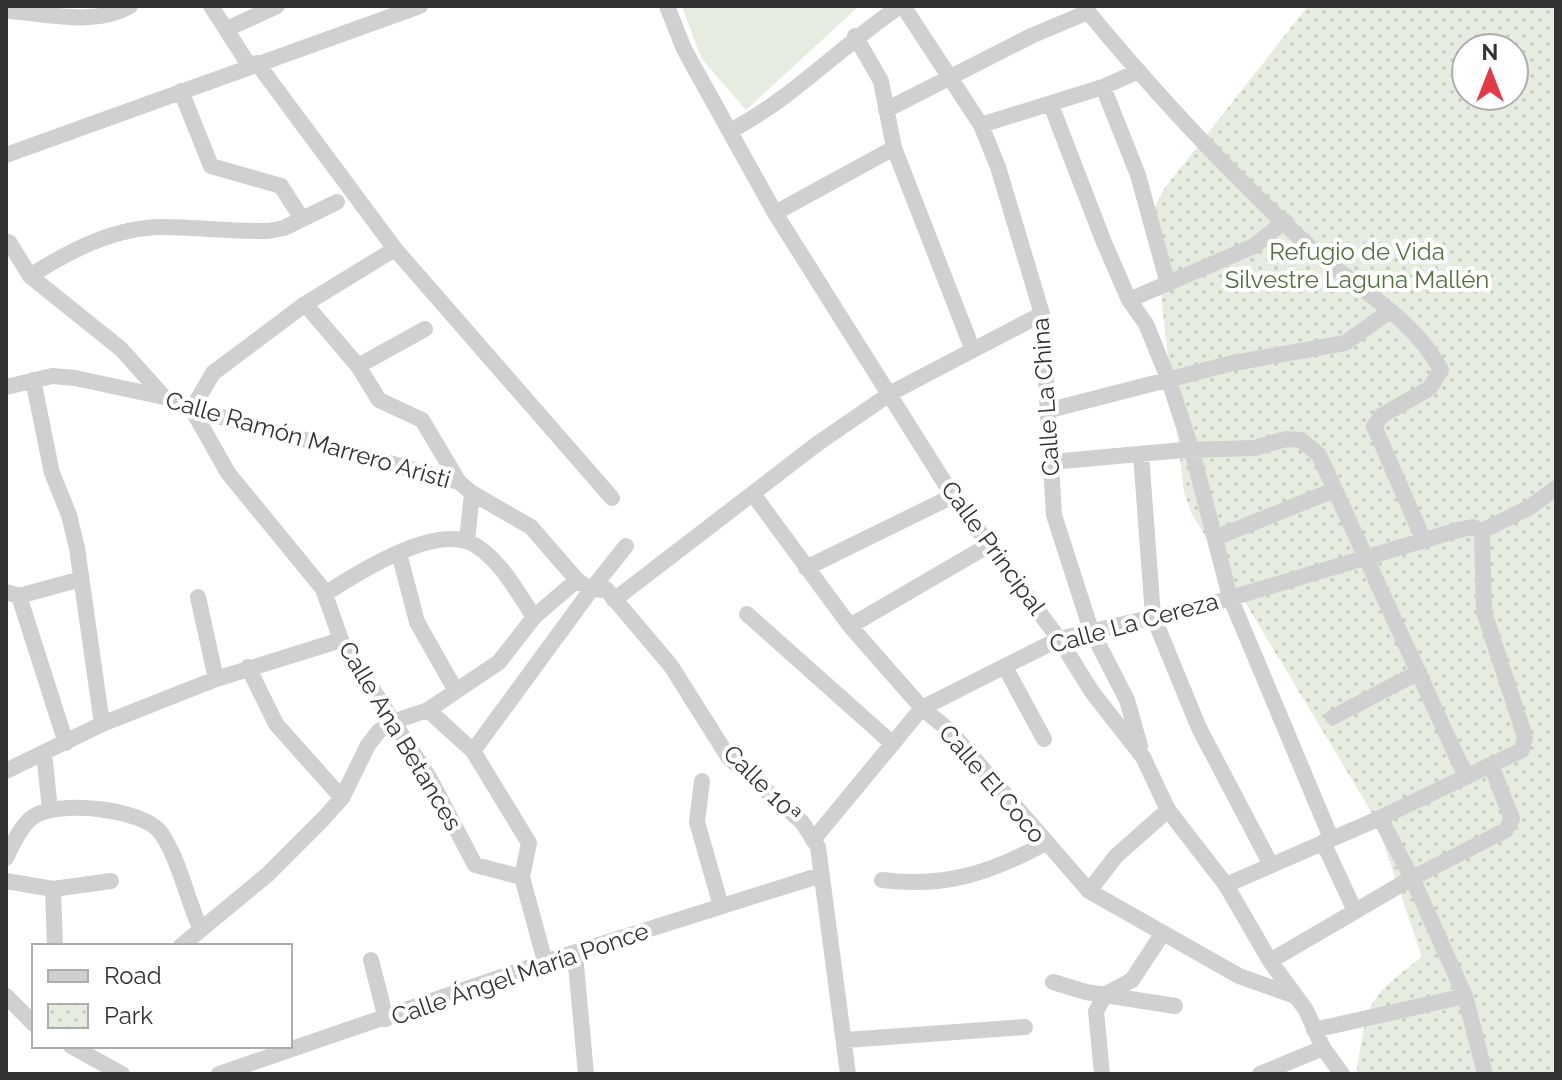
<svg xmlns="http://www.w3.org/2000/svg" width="1562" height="1080" font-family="Raleway,sans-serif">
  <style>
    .green { fill: #e6ecdf }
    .park { fill: url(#park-dots); fill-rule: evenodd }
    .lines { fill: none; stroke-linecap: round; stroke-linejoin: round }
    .minor { stroke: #d0d0d0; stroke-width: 16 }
    .labels { text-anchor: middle; stroke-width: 8; stroke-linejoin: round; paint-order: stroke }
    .park-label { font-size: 24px; fill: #56703f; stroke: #fff }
    .street-label { font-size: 24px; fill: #333; stroke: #fff }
  </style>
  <defs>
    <pattern id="park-dots" width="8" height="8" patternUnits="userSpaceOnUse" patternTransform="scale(2)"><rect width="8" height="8" fill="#e6ecdf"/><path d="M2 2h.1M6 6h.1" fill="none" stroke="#c6cbc0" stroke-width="1.8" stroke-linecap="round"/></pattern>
  </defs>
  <rect width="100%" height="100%" fill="#fff"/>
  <path class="green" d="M682,6H859L746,110L701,58Z"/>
  <path class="park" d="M1308,6H1556V1074H1356C1368,1003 1364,1001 1422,957L1375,818L1192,514L1184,492L1153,228L1154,209L1164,189ZM1466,48H1514V96H1466Z"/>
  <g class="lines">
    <path class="minor" d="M211,6L249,65
      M667,6L684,49L775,213L953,496L1059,639L1092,692L1143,757L1168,810L1226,885L1270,961L1306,1010L1323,1048L1342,1074
      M903,6L981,125L998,167L1042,314L1054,515L1091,630L1127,700L1140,746
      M1083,6C1153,91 1231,175 1313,250C1356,288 1414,318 1441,370L1430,388L1381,416L1374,426L1424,541
      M6,11C47,13 93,27 130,6
      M227,29L277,6
      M855,36L881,81L894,148L972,348
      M257,63L395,249L612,498
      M1103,87L1138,175L1168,284
      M181,91L211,166L281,186L302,219
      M1051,105L1103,240L1129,300L1146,324L1168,378L1192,451L1230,597L1331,838
      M886,110L1031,36L1088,12
      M981,125L1103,87L1139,71
      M730,131C792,99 842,45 900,6
      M6,155L420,6
      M775,213L894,148
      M9,242L30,276L121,349L164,397
      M395,249L305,304L213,373L192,409L228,473L323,589L341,640L430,779L475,865L522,877
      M30,276C69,251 115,227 162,227C197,227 232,232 268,231L284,228L337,202
      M1129,300L1254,246L1285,221
      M305,304L358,366L379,400L422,420L459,482
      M358,366L425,329
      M33,380L52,473L69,515L77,548L102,724
      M6,387L52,376L75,378L164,397L221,417L459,482L472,493L531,527L577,580
      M1050,410L1233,363L1345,343L1390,311
      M1141,454L1153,616L1199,728L1270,863
      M1051,462L1183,450L1255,448L1286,439L1301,440L1319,455L1466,777
      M753,494L850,626L922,708L950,731L1089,891L1239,976L1295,996
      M1482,531L1530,507L1556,488
      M1215,538L1334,490
      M467,541L472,493
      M399,553L417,622L456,691
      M806,568L953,496
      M6,592L19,596L81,579
      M325,594C357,573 430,527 469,542C497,554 518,593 534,617
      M19,596L66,743
      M198,597L216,679
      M614,600L817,444L891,393L1042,314
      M747,614L893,744
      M850,626L989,545
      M248,667L276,724L342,798
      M1005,667L1044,739
      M428,710L499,662L534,617L577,580L591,590L626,546
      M1333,717L1419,672
      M473,751L591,590L606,589L671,666L729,758L802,822L818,847L848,1074
      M44,753L50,810
      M6,771L102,724L216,679L341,640
      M702,781L697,822L721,906
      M1380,818L1412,878L1465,996L1485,1074
      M813,840L922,708L1059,639L1214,603L1458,530L1473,527L1482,531L1484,612L1525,737L1522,750L1380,818L1226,885
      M1323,842L1355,911
      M6,858C12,845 21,825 33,817C58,799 144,809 161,833C180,861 187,900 201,930
      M882,880C944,888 990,873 1044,844
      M6,881L53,889L55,946
      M53,889L111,881
      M1089,891L1116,856L1168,810
      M181,946L267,875L323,819L342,798L368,745L379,731L395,721L428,710L473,751L529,843L522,877L545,962
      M575,954L586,1074
      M371,960L386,1019
      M1270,961L1412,878L1506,830L1512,819L1491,765
      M1053,982L1086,992L1175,1006
      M6,996L34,1024
      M1314,1030L1465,996
      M846,1040L1025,1027
      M71,1046L122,1074
      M219,1074L545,962L821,875
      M1102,1074L1096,1011L1106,994L1132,980L1163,933
      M1260,1074L1323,1048"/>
  </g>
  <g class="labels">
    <g class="park-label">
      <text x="1357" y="260">Refugio de Vida<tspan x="1357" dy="28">Silvestre Laguna Mallén</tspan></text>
    </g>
    <g class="street-label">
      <text transform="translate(1046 397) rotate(-94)" y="8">Calle La China</text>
      <text transform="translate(308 440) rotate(16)" y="8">Calle Ramón Marrero Aristi</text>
      <text transform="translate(993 548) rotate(54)" y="8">Calle Principal</text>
      <text transform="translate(1134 623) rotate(-15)" y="8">Calle La Cereza</text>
      <text transform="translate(400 736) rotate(59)" y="8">Calle Ana Betances</text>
      <text transform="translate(762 784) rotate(45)" y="8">Calle 10ª</text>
      <text transform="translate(992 784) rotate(49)" y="8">Calle El Coco</text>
      <text transform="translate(520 974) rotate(-19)" y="8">Calle Ángel María Ponce</text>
    </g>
  </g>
  <rect width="1562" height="1080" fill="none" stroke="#333333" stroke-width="16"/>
  <rect x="32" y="944" width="260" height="104" fill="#ffffff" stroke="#adadad" stroke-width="2"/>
  <rect x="48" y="970" width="40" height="12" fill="#d0d0d0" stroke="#adadad" stroke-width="2"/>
  <text x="104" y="984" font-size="24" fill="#333333">Road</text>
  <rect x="48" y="1004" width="40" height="24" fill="url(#park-dots)" stroke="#adadad" stroke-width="2"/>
  <text x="104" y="1024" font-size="24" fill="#333333">Park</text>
  <g transform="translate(1490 72)"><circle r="38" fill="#ffffff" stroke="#adadad" stroke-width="2"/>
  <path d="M0-6L14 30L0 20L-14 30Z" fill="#e63946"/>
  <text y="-12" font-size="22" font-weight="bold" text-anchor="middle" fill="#333333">N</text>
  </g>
</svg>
